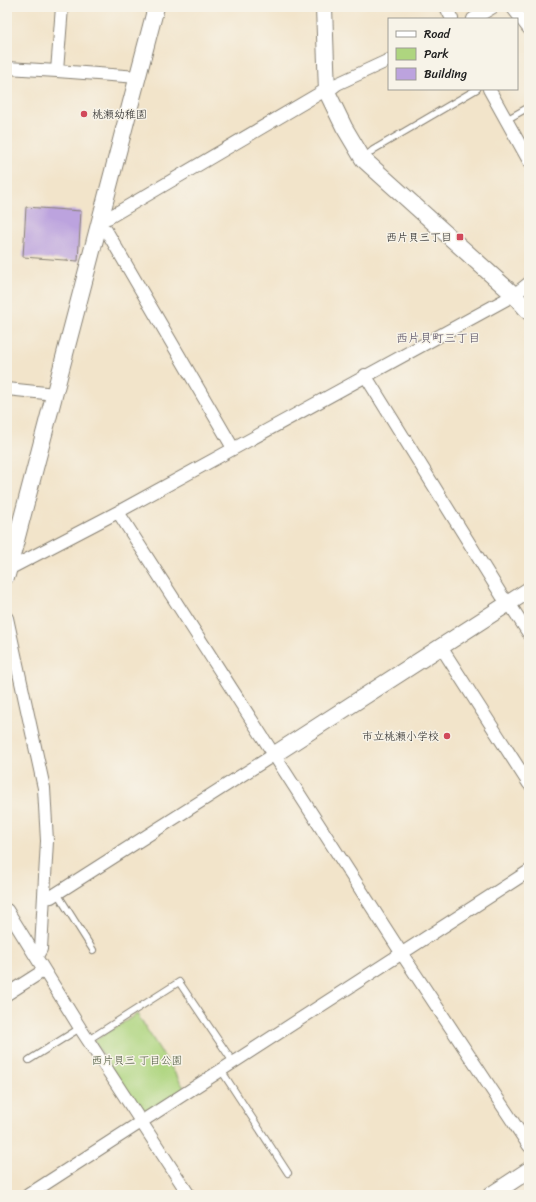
<svg xmlns="http://www.w3.org/2000/svg" width="536" height="1202" font-family="Sriracha,'Klee One',sans-serif">
  <style>
    .green { fill: #aed57f; stroke: #65784e }
    .building { fill: #bca3de }
    .lines { fill: none; stroke-linecap: round; stroke-linejoin: round }
    .lane-casing { stroke: #878073; stroke-width: 8 }
    .street-casing { stroke: #878073; stroke-width: 14 }
    .secondary-casing { stroke: #878073; stroke-width: 18 }
    .lane { stroke: #fff; stroke-width: 6 }
    .street { stroke: #fff; stroke-width: 12 }
    .secondary { stroke: #fff; stroke-width: 16 }
    .poi-dot { fill: #d1495b; stroke: #f7f3e8; stroke-width: 1.5 }
    .labels { text-anchor: middle; stroke-width: 3; stroke-linejoin: round; paint-order: stroke }
    .poi-label { font-size: 11px; fill: #1c1c1c; stroke: #f7f3e8; text-anchor: end }
    .park-label { font-size: 11px; fill: #48543a; stroke: #f7f3e8 }
    .neighbourhood-label { font-size: 12px; fill: #544b60; stroke: #f7f3e8 }
  </style>
  <rect width="100%" height="100%" fill="#f7f3e8"/>
  <filter id="ink" filterUnits="userSpaceOnUse"><feTurbulence type="fractalNoise" baseFrequency=".025" numOctaves="2"/><feDisplacementMap in="SourceGraphic" scale="8" xChannelSelector="R" yChannelSelector="G"/><feConvolveMatrix kernelMatrix="1 2 1 2 8 2 1 2 1" color-interpolation-filters="sRGB"/></filter>
  <filter id="wash" filterUnits="userSpaceOnUse"><feTurbulence type="fractalNoise" baseFrequency=".012" numOctaves="4" result="noise"/><feDisplacementMap in="SourceGraphic" scale="16" xChannelSelector="R" yChannelSelector="G"/><feGaussianBlur stdDeviation="0.9" result="paint"/><feColorMatrix in="noise" values="0 0 0 0 0 0 0 0 0 0 0 0 0 0 0 0 0 1.4 0 .05"/><feComposite in="paint" operator="in"/></filter>
  <g filter="url(#wash)">
    <rect width="100%" height="100%" fill="#f2e4ca"/>
    <path class="green" d="M137,1014L185,1089L142,1116L94,1041Z"/>
    <g id="blocks">
      <path class="building" d="M26,207L81,211L78,261L23,257Z"/>
    </g>
  </g>
  <g filter="url(#ink)">
    <use href="#blocks" fill-opacity="0" stroke="#878073" stroke-width="1"/>
    <g class="lines">
      <defs>
        <path id="lane" d="M506,120L529,107
          M363,159L373,150L477,89
          M57,893L93,950
          M88,1040L179,982L233,1062
          M29,1060L80,1028
          M221,1070L288,1173"/>
        <path id="street" d="M62,7L57,71L138,77
          M446,7L452,19
          M512,7L529,29
          M473,19L493,7
          M7,68L57,71
          M489,89L529,161
          M100,218H108L322,92H327L337,84L389,60
          M98,226L106,230L233,448
          M365,375L502,596L509,603L529,634
          M7,389L55,394
          M118,512L402,954L529,1146
          M7,570L118,512L514,295L529,283
          M7,618L44,788L47,841L41,949L37,956
          M441,647L529,784
          M44,898L51,897L275,754
          M7,910L80,1028L189,1195
          M7,994L43,971
          M28,1195L529,871"/>
        <path id="secondary" d="M324,7L327,92L344,127L363,159L514,295L529,312
          M7,575L156,7
          M275,754L529,590
          M491,1195L529,1170"/>
      </defs>
      <use href="#lane" class="lane-casing"/>
      <use href="#street" class="street-casing"/>
      <use href="#secondary" class="secondary-casing"/>
      <use href="#lane" class="lane"/>
      <use href="#street" class="street"/>
      <use href="#secondary" class="secondary"/>
    </g>
  </g>
  <g class="poi-dot">
    <circle cx="84" cy="114" r="4"/>
    <rect x="456" y="233" width="8" height="8" rx="2"/>
    <circle cx="447" cy="736" r="4"/>
  </g>
  <g class="labels">
    <g class="poi-label">
      <text x="92" y="118" text-anchor="start">桃瀬幼稚園</text>
      <text x="452" y="241">西片貝三丁目</text>
      <text x="439" y="740">市立桃瀬小学校</text>
    </g>
    <g class="park-label">
      <text x="137" y="1064">西片貝三 丁目公園</text>
    </g>
    <g class="neighbourhood-label">
      <text x="438" y="342">西片貝町三丁目</text>
    </g>
  </g>
  <rect width="536" height="1202" fill="none" stroke="#f7f3e8" stroke-width="24"/>
  <rect x="388" y="18" width="130" height="72" fill="#f7f3e8" stroke="#9f9d96"/>
  <rect x="396" y="31" width="20" height="6" fill="#ffffff" stroke="#9f9d96"/>
  <text x="424" y="38" font-size="12" fill="#1c1c1c">Road</text>
  <rect x="396" y="48" width="20" height="12" fill="#aed57f" stroke="#9f9d96"/>
  <text x="424" y="58" font-size="12" fill="#1c1c1c">Park</text>
  <rect x="396" y="68" width="20" height="12" fill="#bca3de" stroke="#9f9d96"/>
  <text x="424" y="78" font-size="12" fill="#1c1c1c">Building</text>
</svg>
